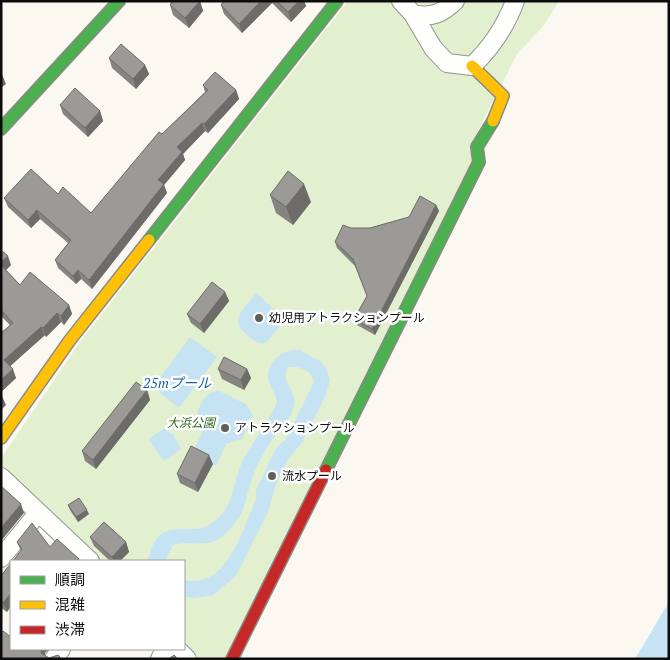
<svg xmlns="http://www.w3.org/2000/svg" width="670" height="660" font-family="'PT Serif','Noto Sans JP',serif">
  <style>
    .green { fill: #e2f0d0 }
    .water { fill: #c6e3f4 }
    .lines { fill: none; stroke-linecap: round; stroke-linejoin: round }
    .street-casing { stroke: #93928f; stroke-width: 20 }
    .fast-casing { stroke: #8a8985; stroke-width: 14 }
    .slow-casing { stroke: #8a8985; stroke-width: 14 }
    .jam-casing { stroke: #8a8985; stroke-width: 14 }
    .street { stroke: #fefefd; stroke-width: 18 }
    .fast { stroke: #4caf50; stroke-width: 11 }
    .slow { stroke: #ffc107; stroke-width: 11 }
    .jam { stroke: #c62828; stroke-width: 11 }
    .wall { fill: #868481 }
    .shaded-wall { fill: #6d6c69 }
    .building { fill: #9c9a96; stroke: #6d6c69 }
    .poi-dot { fill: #5f5f5c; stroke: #fff; stroke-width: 2 }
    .labels { text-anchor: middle; stroke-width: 5; stroke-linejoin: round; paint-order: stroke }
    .poi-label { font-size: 12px; fill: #0c0c0c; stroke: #fff; text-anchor: start }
    .park-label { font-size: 12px; font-style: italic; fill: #29631c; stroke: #fff }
    .water-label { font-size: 14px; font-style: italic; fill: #155e9d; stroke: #fff }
  </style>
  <rect width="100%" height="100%" fill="#faf8f0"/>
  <path class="green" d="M348,1H559L545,24L517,54L470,146L473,162L227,659H197L184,646V561H96L2,469V457L80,342Z"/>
  <path class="water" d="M256,293L281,315V325L266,343C257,344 254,341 248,336C227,320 244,309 256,293Z
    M190,337L217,357L179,408L153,387Z
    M293,350H300L320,361L327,369L330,381L325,397L303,441L287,461L275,487L269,510L236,576L213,595L194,598L184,597V580C228,589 241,531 256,500V490L276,448L286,439L314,382C312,370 299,366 288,367C279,381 297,389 294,405C291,421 278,431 270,443C262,455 254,471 250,485C246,496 246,506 239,517C234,525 224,537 215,541C202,546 187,541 173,545L165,561H148C159,508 189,543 215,521C234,506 233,482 242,462C253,441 267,424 277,403C277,395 272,391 270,384C263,367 277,353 293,350Z
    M219,391L246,404L253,415L242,439L226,444L216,466L192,453L202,433C201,428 197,422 197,417C198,405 207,391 219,391Z
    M166,427L170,433L173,434L181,449L164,461L148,439Z
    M669,602V659H635Z"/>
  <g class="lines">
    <defs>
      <path id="street" d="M401,1L413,14L433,48L447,63L472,66C491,48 506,25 515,1
        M413,14C431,18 442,14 455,1
        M1,477L90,561
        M1,558L38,513
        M177,649L187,659
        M54,659L61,649
        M160,659L165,649"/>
      <path id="fast" d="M1,129L119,1
        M149,240L337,1
        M326,470L479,162L477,147L493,121"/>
      <path id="slow" d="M472,66L503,96L493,121
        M1,438L70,340L149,240"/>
      <path id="jam" d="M232,659L326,470"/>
    </defs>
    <use href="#street" class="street-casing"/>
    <use href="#fast" class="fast-casing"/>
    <use href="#slow" class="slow-casing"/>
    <use href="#jam" class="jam-casing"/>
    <use href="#street" class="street"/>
    <use href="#fast" class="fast"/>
    <use href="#slow" class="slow"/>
    <use href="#jam" class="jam"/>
  </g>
  <path class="wall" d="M169,1H200L203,11L189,28L173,15L170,5L171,3Z
    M224,1H304L306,6L291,22L272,3L242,33L224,14L221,5Z
    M109,58L145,65L149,74L136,89L112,68Z
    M203,85L236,90L239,99L208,133L205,131L183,154L185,160L164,185L167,193L92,289L81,279L76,284L58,268L55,260L68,243L40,219L31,228L8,207L4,198L58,194L91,213L162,134L205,92Z
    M60,105L100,111L103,121L88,137L63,114Z
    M270,195L311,202L293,225L276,213Z
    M436,205L439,211L375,335L357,325L354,319L367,296L355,266L337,248L335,242L351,228H370L409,217Z
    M1,250L11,265L6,270L20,285L69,305L72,314L64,325L61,322L46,337L45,335L10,366L16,378L1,392V333L10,325L1,316Z
    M225,292L229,301L204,333L191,323L187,314Z
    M218,369H247L251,378L244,390L222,379Z
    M147,390L150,400L96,469L85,461L82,451Z
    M213,464L198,492L180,483L177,474Z
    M68,505L89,514L78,522L70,510Z
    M90,537L126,542L129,552L120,561H110L94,546Z
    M17,542L50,547L21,551Z
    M11,563V606L7,612L1,608V576Z"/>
  <path class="shaded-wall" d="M200,1L203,11L189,28L185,18Z
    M261,1H272V3L242,33L239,24Z
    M299,1H304L306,6L291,22L288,12Z
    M145,65L149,74L136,89L133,79Z
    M1,72L6,84L1,88Z
    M236,90L239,99L208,133L204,124Z
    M100,111L103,121L88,137L85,128Z
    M202,123L205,131L183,154L185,160L164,185L167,193L92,289L89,280L158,180L177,147Z
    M304,184L311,202L293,225L286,207Z
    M436,205L439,211L375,335L372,329Z
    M37,210L40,219L31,228L28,220Z
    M8,256L11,265L3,273L1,267V262Z
    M78,270L81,279L76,284L73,276Z
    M225,292L229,301L204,333L200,324Z
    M69,305L72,314L64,325L61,316Z
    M57,313L61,322L46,337L43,328Z
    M41,327L45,335L7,369L4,360Z
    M13,369L16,378L1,392V380Z
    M247,369L251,378L244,390L241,380Z
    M147,390L150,400L96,469L93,460Z
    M2,396L6,405L1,410V397Z
    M209,455L213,464L198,492L195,483Z
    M21,504L24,513L1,541V528Z
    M87,510L89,514L78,522L76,517Z
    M126,542L129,552L120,561H114L112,557Z
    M11,593V606L7,612L3,603Z
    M41,649H49L45,653V659L41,653Z"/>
  <path class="building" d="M173,1H200L185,18L170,5Z
    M224,1H261L239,24L221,5Z
    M277,1H299L288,12Z
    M121,44L145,65L133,79L109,58Z
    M215,72L236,90L204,124L202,123L177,147L182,152L158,180L164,184L89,280L78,270L73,276L55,260L71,240L37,210L28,220L4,198L31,169L58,194L63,187L91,213L159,132L162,134L208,90L203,85Z
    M75,88L100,111L85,128L60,105Z
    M288,171L304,184L286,207L270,195Z
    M420,196L436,205L372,329L354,319L367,296L353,259L335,242L343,225L351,228H370L409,217Z
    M1,250L8,256L1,262Z
    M1,265L20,285L30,272L69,305L61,316L57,313L43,328L41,327L4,360L13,369L1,380V333L13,323L1,310Z
    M212,282L225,292L200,324L187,314Z
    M224,357L247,369L241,380L218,369Z
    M136,382L147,390L93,460L82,451Z
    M191,446L209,455L195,483L177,474Z
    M1,486L21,504L1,528Z
    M79,498L87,510L76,517L68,505Z
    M104,522L126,542L112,557L90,537Z
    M32,523L50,547L57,539L79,559L76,561H13L22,549L17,542Z
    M11,563V593L3,603L1,601V576Z
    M3,631L11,637V649H41V653L49,658L58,655L62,659H1V633Z
    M174,655L178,659H169Z"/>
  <g class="poi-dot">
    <circle cx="259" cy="318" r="5"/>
    <circle cx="225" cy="428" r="5"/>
    <circle cx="272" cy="476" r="5"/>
  </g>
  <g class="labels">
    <g class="poi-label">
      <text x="269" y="322">幼児用アトラクションプール</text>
      <text x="235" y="432">アトラクションプール</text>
      <text x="282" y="480">流水プール</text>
    </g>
    <g class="park-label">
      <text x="191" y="427">大浜公園</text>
    </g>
    <g class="water-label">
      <text x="177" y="388">25mプール</text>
    </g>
  </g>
  <rect width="670" height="660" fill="none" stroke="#0c0c0c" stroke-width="5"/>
  <rect x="10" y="560" width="175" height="90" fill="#ffffff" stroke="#9e9e9e"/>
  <rect x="20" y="576" width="25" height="8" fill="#4caf50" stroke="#9e9e9e"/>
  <text x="55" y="585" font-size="15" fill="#0c0c0c">順調</text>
  <rect x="20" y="601" width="25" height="8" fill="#ffc107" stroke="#9e9e9e"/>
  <text x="55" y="610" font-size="15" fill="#0c0c0c">混雑</text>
  <rect x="20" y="626" width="25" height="8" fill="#c62828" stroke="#9e9e9e"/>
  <text x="55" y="635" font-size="15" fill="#0c0c0c">渋滞</text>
</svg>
